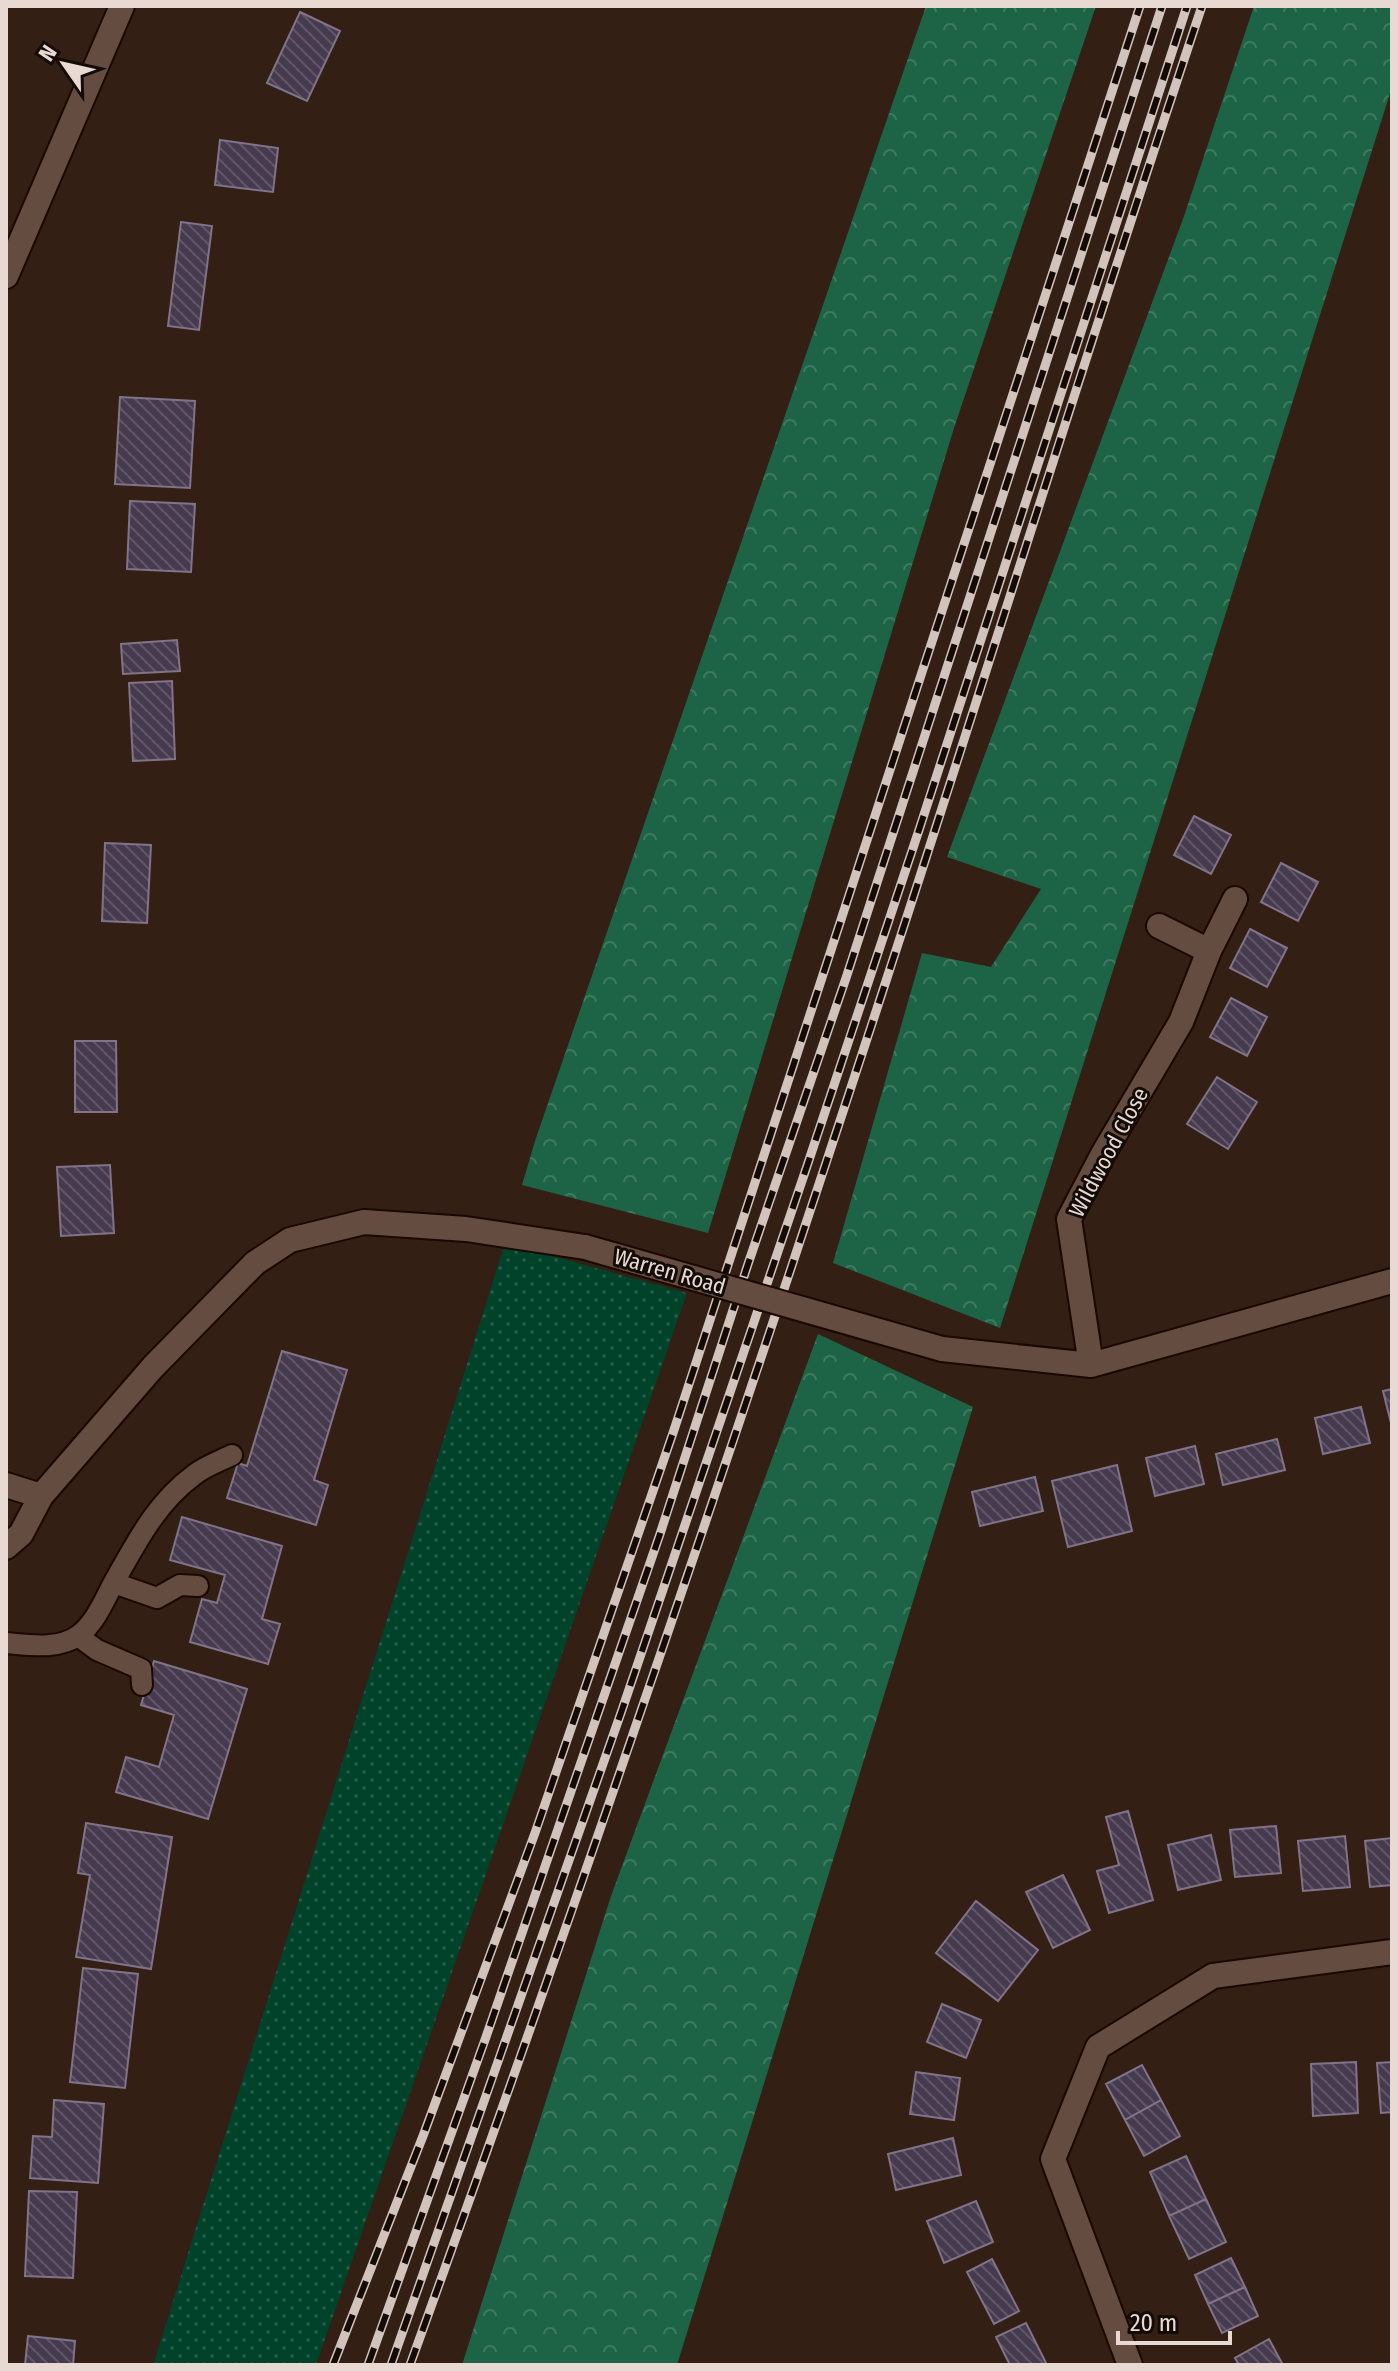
<svg xmlns="http://www.w3.org/2000/svg" width="1398" height="2371" font-family="'Fira Sans Condensed',sans-serif">
  <style>
    .grass { fill: url(#grass-dots) }
    .forest { fill: url(#forest-crowns) }
    .building { fill: url(#building-back-hatch); stroke: #80738a; stroke-width: 2 }
    .lines { fill: none; stroke-linecap: round; stroke-linejoin: round }
    .lane-casing { stroke: #1a0801; stroke-width: 24 }
    .street-casing { stroke: #1a0801; stroke-width: 28 }
    .lane { stroke: #644d40; stroke-width: 20 }
    .street { stroke: #644d40; stroke-width: 24 }
    .rail-casing { stroke: #d2c3bc; stroke-width: 9 }
    .rail { stroke: #140b07; stroke-width: 6; stroke-dasharray: 18; stroke-linecap: butt }
    .street-bridge-casing { stroke: #1a0801; stroke-width: 28; stroke-linecap: butt }
    .street-bridge { stroke: #644d40; stroke-width: 24 }
    .labels { text-anchor: middle; stroke-width: 6; stroke-linejoin: round; paint-order: stroke }
    .street-label { font-size: 22px; fill: #e8dad3; stroke: #140b07 }
  </style>
  <defs>
    <pattern id="grass-dots" width="8" height="8" patternUnits="userSpaceOnUse" patternTransform="scale(2)"><rect width="8" height="8" fill="#00422a"/><path d="M2 2h.1M6 6h.1" fill="none" stroke="#255d48" stroke-width="1.8" stroke-linecap="round"/></pattern>
    <pattern id="forest-crowns" width="20" height="18" patternUnits="userSpaceOnUse" patternTransform="scale(2)"><rect width="20" height="18" fill="#1d6446"/><path d="M2 6a3 3 0 1 1 6 0M12 15a3 3 0 1 1 6 0" fill="none" stroke="#3e7a60"/></pattern>
    <pattern id="building-back-hatch" width="6" height="6" patternUnits="userSpaceOnUse" patternTransform="scale(2)"><rect width="6" height="6" fill="#463a4e"/><path d="M-1 5l2 2M0 0l6 6M5-1l2 2" fill="none" stroke="#615667"/></pattern>
  </defs>
  <rect width="100%" height="100%" fill="#331f13"/>
  <path class="grass" d="M505,1243L687,1293L316,2365H153Z"/>
  <path class="forest" d="M926,6H1096L954,428L708,1233L522,1185L535,1141Z
    M1254,6H1392V87L1000,1328L833,1263L922,953L991,967L1041,889L947,857L1183,219Z
    M818,1334L973,1407L677,2365H462L611,1896Z"/>
  <path class="building" d="M300,12L340,31L307,101L267,83Z
    M220,140L278,148L273,192L215,185Z
    M181,222L212,226L199,330L168,326Z
    M120,397L195,401L190,488L115,484Z
    M130,501L195,504L191,572L127,569Z
    M177,640L180,671L123,674L121,644Z
    M172,681L175,759L133,761L129,683Z
    M1194,816L1231,835L1211,874L1174,855Z
    M105,843L151,845L147,923L102,921Z
    M1281,863L1318,882L1298,921L1261,902Z
    M1250,929L1287,948L1267,987L1230,968Z
    M1231,998L1267,1017L1247,1056L1210,1037Z
    M75,1041H116L117,1112H75Z
    M1217,1077L1257,1102L1228,1149L1187,1124Z
    M110,1165L114,1233L61,1236L57,1167Z
    M282,1351L347,1370L314,1480L328,1485L316,1525L227,1498L238,1463L247,1466Z
    M1392,1389V1423H1391L1383,1391Z
    M1361,1407L1370,1443L1323,1454L1315,1418Z
    M1277,1439L1285,1470L1223,1485L1216,1454Z
    M1195,1446L1204,1484L1155,1496L1146,1458Z
    M1117,1465L1132,1531L1068,1547L1052,1481Z
    M1035,1477L1043,1511L980,1526L972,1492Z
    M182,1517L282,1546L262,1619L280,1624L268,1664L190,1642L202,1599L217,1603L225,1575L170,1560Z
    M154,1661L247,1689L208,1819L116,1792L126,1757L159,1767L174,1715L141,1705Z
    M1128,1811L1153,1900L1109,1913L1097,1871L1119,1865L1106,1817Z
    M86,1823L172,1837L151,1969L76,1957L90,1875L78,1873Z
    M1276,1826L1281,1873L1235,1877L1230,1830Z
    M1211,1835L1221,1880L1178,1890L1168,1845Z
    M1345,1836L1350,1887L1303,1891L1298,1841Z
    M1392,1838V1885L1370,1887L1365,1841Z
    M1063,1875L1090,1930L1053,1948L1026,1892Z
    M976,1901L1038,1950L998,2001L936,1953Z
    M83,1968L138,1974L125,2088L70,2082Z
    M942,2004L981,2020L966,2058L927,2042Z
    M1356,2062L1358,2113L1313,2116L1311,2064Z
    M1392,2062V2112L1381,2113L1377,2063Z
    M1142,2065L1161,2100L1125,2120L1106,2084Z
    M916,2072L960,2078L954,2120L910,2114Z
    M54,2100L104,2104L98,2183L30,2178L33,2136L52,2137Z
    M1161,2100L1180,2136L1144,2156L1125,2120Z
    M953,2138L961,2175L896,2190L888,2154Z
    M1186,2156L1206,2199L1169,2216L1150,2172Z
    M29,2191L77,2192L73,2278L25,2276Z
    M1206,2199L1226,2242L1189,2259L1169,2216Z
    M976,2201L993,2242L944,2263L927,2221Z
    M1231,2258L1245,2287L1208,2304L1195,2275Z
    M992,2259L1019,2311L994,2324L967,2272Z
    M1245,2287L1258,2316L1222,2333L1208,2304Z
    M1026,2323L1047,2365H1010L996,2337Z
    M28,2336L75,2341L73,2365H25Z
    M1269,2339L1283,2365H1239L1235,2358Z"/>
  <g class="lines">
    <defs>
      <path id="lane" d="M114,1583L157,1598L180,1585L198,1586
        M78,1636L97,1650L141,1669L142,1685
        M6,1643C29,1645 59,1650 79,1635C95,1623 104,1601 113,1584C136,1543 156,1503 194,1475C205,1466 220,1461 232,1455"/>
      <path id="street" d="M6,276L122,6
        M1159,926L1209,951
        M942,1349L1091,1365L1392,1281
        M1091,1365L1069,1219L1103,1154L1181,1022L1209,951L1235,899
        M6,1485L41,1496
        M6,1547L21,1534L41,1496L153,1367L255,1263L290,1240L364,1222L466,1229L585,1247
        M1130,2365L1053,2159L1098,2047L1213,1976L1392,1952"/>
    </defs>
    <use href="#lane" class="lane-casing"/>
    <use href="#street" class="street-casing"/>
    <use href="#lane" class="lane"/>
    <use href="#street" class="street"/>
    <defs>
      <path id="rail" d="M333,2365L423,2136L535,1833L674,1430L1140,6
        M368,2365L486,2037L660,1534L748,1264L846,978L1162,6
        M391,2365L622,1710L804,1175L919,830L1187,6
        M410,2365C576,1907 734,1445 886,981C992,657 1093,330 1202,6"/>
    </defs>
    <use href="#rail" class="rail-casing"/>
    <use href="#rail" class="rail"/>
    <defs>
      <path id="street-bridge" d="M585,1247L942,1349"/>
    </defs>
    <use href="#street-bridge" class="street-bridge-casing"/>
    <use href="#street-bridge" class="street-bridge"/>
  </g>
  <g class="labels">
    <g class="street-label">
      <text transform="translate(1108 1152) rotate(-62)" y="8">Wildwood Close</text>
      <text transform="translate(670 1271) rotate(16)" y="8">Warren Road</text>
    </g>
  </g>
  <rect width="1398" height="2371" fill="none" stroke="#e8dad3" stroke-width="16"/>
  <g transform="translate(64 64) rotate(304)" stroke="#140b07" stroke-width="6" paint-order="stroke">
  <path d="M0-6L14 30L0 20L-14 30Z" fill="#e8dad3"/>
  <text y="-12" font-size="22" font-weight="bold" text-anchor="middle" fill="#e8dad3">N</text>
  </g>
  <path d="M1118 2331v12h112v-12" fill="none" stroke="#e8dad3" stroke-width="4"/>
  <text x="1130" y="2331" font-size="24" fill="#e8dad3" stroke="#140b07" stroke-width="6" paint-order="stroke">20 m</text>
</svg>
